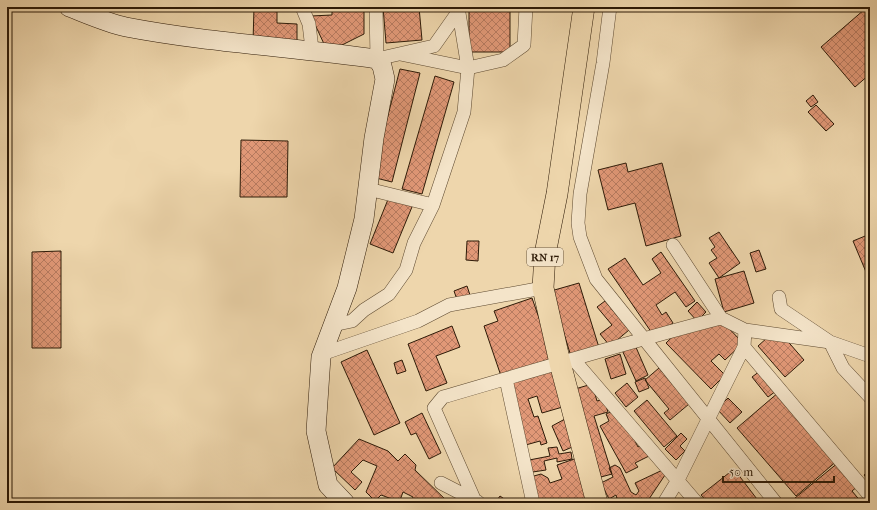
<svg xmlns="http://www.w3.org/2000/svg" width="877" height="510" font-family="'IM FELL French Canon',serif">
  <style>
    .building { fill: url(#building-cross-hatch); stroke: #2d1a07 }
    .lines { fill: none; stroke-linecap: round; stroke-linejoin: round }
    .minor-casing { stroke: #5d4930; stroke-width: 14 }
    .secondary-casing { stroke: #2d1a07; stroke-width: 20 }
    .primary-casing { stroke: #2d1a07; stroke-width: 22 }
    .minor { stroke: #f4e4c9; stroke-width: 13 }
    .secondary { stroke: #f4e4c9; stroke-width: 19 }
    .primary { stroke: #eed6ac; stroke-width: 21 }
    .labels { text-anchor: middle; stroke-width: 4; stroke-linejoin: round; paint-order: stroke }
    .shield { fill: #f4e4c9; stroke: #695741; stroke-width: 1 }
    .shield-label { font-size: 11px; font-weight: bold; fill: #2d1a07 }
  </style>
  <defs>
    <pattern id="building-cross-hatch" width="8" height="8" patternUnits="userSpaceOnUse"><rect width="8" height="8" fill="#e19877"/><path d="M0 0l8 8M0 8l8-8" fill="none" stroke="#b77b60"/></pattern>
  </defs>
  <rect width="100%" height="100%" fill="#eed6ac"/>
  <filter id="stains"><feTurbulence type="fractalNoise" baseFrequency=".005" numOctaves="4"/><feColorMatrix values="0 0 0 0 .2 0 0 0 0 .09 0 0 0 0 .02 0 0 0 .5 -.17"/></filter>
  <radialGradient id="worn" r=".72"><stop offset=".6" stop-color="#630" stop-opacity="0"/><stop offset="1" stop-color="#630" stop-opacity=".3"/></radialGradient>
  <path class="building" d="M254,7H277V23L297,24V43H253Z
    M332,7H364V34L340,46H325L311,16L332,15Z
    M383,7H419L422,40L386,43Z
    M469,7H510V52H469Z
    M865,9L870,14V74L855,87L821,47Z
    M400,69L420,73L392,182L372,177Z
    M435,76L454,82L422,194L402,189Z
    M813,95L818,102L811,107L806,101Z
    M816,105L834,124L826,131L808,112Z
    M241,140L288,141L287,197H240Z
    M626,163L628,172L662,163L681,236L646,246L635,203L608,210L598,170Z
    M391,192L414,202L393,253L370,244Z
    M719,232L740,263L719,278L709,263L717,258L711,250L715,247L709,238Z
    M870,234V270L866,272L853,241Z
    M467,241H479L478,261L466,260Z
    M759,250L766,269L756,272L750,253Z
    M61,251V348H32V252Z
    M661,252L695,301L686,307L675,292L656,305L662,315L666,312L673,323L654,336L608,269L625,258L643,285L661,273L652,259Z
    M744,271L754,303L724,312L715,279Z
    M579,283L601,354L573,363L551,291Z
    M467,286L472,301L459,305L454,291Z
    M532,298L553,358L501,376L484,326L498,321L494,311Z
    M605,301L629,330L610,346L600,334L612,325L597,307Z
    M697,302L706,312L697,321L688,311Z
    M704,316L711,323L718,317L743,343L725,360L719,354L711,361L725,375L711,389L666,343L687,323L691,328Z
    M452,326L460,347L436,356L447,383L426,391L408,344Z
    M777,329L804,360L785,377L758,346Z
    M635,345L648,375L636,381L622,350Z
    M367,350L400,423L374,435L341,362Z
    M620,354L626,374L611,379L605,359Z
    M402,360L406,371L397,374L394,363Z
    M659,368L689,404L670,420L664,413L669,409L645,380Z
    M555,369L566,406L542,413L537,396L528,399L534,417L538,416L547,443L541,445L540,441L522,446L503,386Z
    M760,371L776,391L768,397L752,377Z
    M645,378L649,388L639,392L635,382Z
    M627,383L638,397L626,407L615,393Z
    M592,384L597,401L604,399L608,412L594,416L612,474L601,477L575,389Z
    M779,392L838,460L796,496L737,428Z
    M728,398L742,412L730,423L717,409Z
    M647,400L677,436L664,447L634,411Z
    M619,408L638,447L645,443L651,455L635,463L638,467L626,473L600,426L609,421L606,414Z
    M422,413L441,453L429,459L416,433L411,435L405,422Z
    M565,419L577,445L563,451L552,426Z
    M681,433L687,439L680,446L685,451L676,460L665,449Z
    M359,439L388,451L398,461L405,454L416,465L415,470L448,502L411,503L413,497L403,492L399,503H388L392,499L381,495L375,501L366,492L377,466L363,460L351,472L362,482L355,490L332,468Z
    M557,447L559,454L571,452L572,459L557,462V458L544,461L546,470L526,473L524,461L550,456L548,448Z
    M577,458L587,503H534L527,478L541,474L548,478L550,483L562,479L557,465Z
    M839,462L858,486L852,491L862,503H799L795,498Z
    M615,465L620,468L631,492L636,495L639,491L635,483L671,466L647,502L641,498L637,503H618L616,495L609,499L601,483L613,477L609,468Z
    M734,469L760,503H708L701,495Z
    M870,470V482L864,475Z
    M500,496L510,503H495Z"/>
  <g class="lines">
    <defs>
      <path id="minor" d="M302,7L309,24L312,49
        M376,7L377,59L434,46L458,12
        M610,7L603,63L580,194L578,223L580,237L596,279L776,503
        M400,54L468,68L503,60L524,45L526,7
        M368,189L433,205L464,112L468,68L458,7
        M673,245L721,318L745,330L744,347L870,496
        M779,297L781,309L830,342L843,368L870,397
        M333,325L352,321L364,310L389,294L406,270L414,243L433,205
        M745,330L830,342L870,356
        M322,354L418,321L449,305L543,288
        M574,360L697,503
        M506,379L533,503
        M441,483L478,502
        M475,501L434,408L443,397C536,370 628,342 721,318
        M664,503L678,480L744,347"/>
      <path id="secondary" d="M69,7C87,14 107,23 126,27C209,43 294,47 377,59L382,66L385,79L374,138L364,219L347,288L321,357L316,431L328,485L345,503"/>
      <path id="primary" d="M584,7L557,194L545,254L543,288L560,363L597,503"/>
    </defs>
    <use href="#minor" class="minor-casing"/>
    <use href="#secondary" class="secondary-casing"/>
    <use href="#primary" class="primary-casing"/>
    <use href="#minor" class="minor"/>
    <use href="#secondary" class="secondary"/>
    <use href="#primary" class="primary"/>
  </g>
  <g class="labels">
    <rect class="shield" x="527" y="248" width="36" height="18" rx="3"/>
    <g class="shield-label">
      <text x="545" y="261">RN 17</text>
    </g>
  </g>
  <rect width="877" height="510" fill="none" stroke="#eed6ac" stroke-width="24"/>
  <rect x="8" y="8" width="861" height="494" fill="none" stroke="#2d1a07" stroke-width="2"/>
  <rect x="12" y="12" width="853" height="486" fill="none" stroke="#2d1a07"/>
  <path d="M723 476v6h111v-6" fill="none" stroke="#2d1a07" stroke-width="2"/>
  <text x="729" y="476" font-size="12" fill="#2d1a07" stroke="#f4e4c9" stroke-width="3" paint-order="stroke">50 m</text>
  <rect width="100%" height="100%" filter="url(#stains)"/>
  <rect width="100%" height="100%" fill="url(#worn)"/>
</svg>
